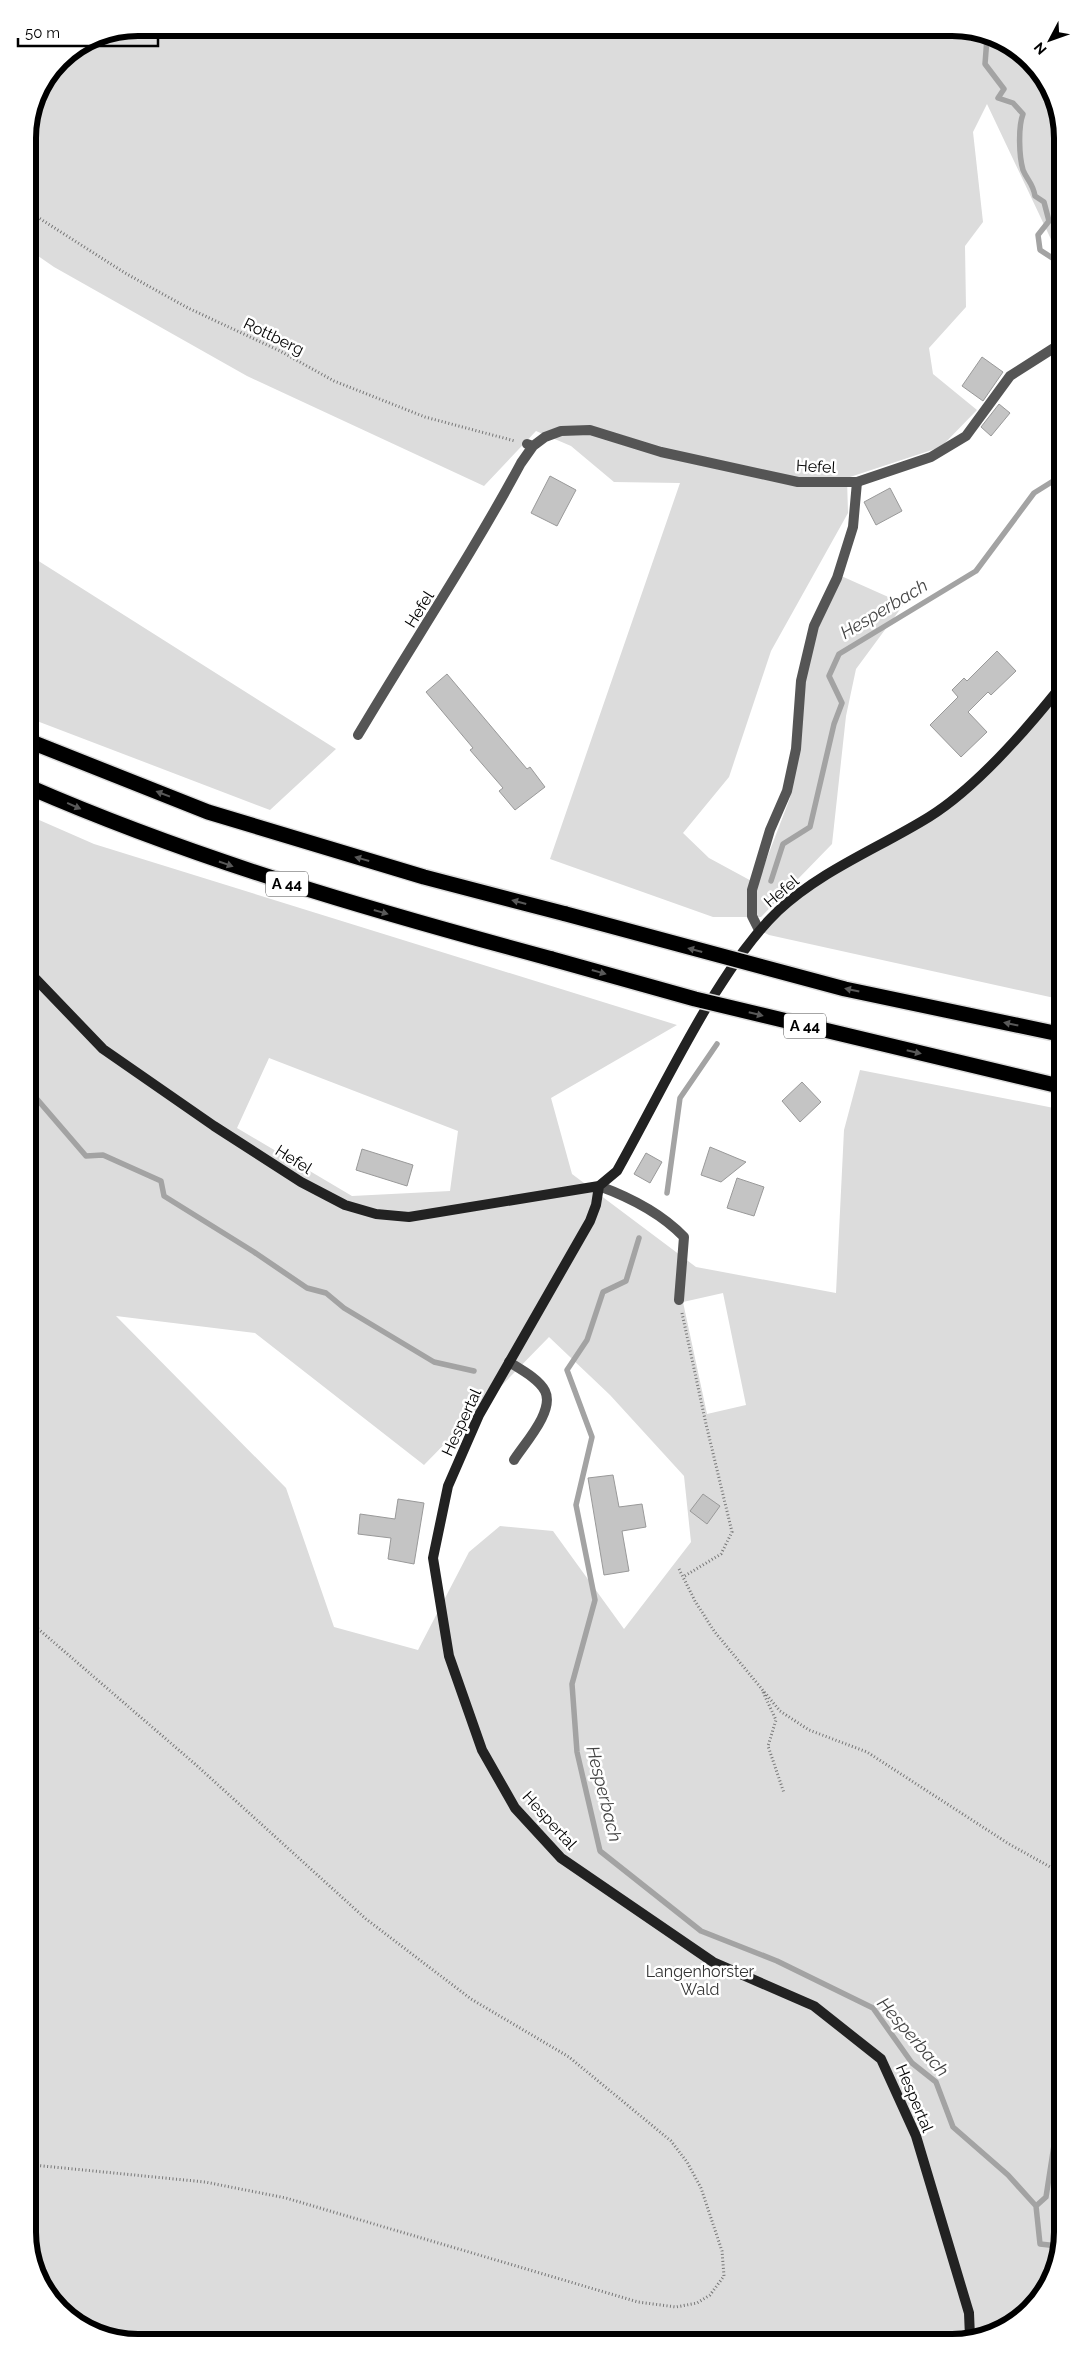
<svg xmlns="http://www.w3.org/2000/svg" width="1090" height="2370" font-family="Raleway,sans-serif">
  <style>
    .green { fill: #dcdcdc; fill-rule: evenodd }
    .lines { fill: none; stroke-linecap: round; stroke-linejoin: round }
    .stream { stroke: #a3a3a3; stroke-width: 5.5 }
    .building { fill: #c4c4c4; stroke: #999 }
    .highway-casing { stroke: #dbdbdb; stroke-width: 18 }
    .path { stroke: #777; stroke-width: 3; stroke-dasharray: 1 2.5; stroke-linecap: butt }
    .lane { stroke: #555; stroke-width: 10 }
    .street { stroke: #555; stroke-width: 10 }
    .secondary { stroke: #222; stroke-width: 10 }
    .highway { stroke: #000; stroke-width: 15 }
    .highway-bridge-casing { stroke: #dbdbdb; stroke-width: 18; stroke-linecap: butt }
    .highway-bridge { stroke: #000; stroke-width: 15 }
    .oneway { fill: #595959 }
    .labels { text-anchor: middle; stroke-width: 5; stroke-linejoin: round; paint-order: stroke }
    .shield { fill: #fff; stroke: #4c4c4c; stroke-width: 1 }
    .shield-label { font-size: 15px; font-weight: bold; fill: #000 }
    .street-label { font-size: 16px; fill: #000; stroke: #fff }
    .park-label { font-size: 16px; fill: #333; stroke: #fff }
    .water-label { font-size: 18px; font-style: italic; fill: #444; stroke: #fff }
    .rim { fill: none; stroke: #000; stroke-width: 6 }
  </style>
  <rect width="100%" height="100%" fill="#fff"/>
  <path class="green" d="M138,28H960L1019,51L1057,102V252L987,104L973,132L983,222L965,246L966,307L929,348L933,374L977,410L941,447L847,478L848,513L771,651L729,777L683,833L709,858L757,884L790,798L803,685L816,625L839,575L904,604L856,669L846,716L832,844L761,917H713L550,859L680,483L614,482L571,446L536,431L484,486L247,376L54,267L28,249V131L36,95L60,60L96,36Z
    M29,556L37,560L336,749L270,810L29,718Z
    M1058,690L1059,999L769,935L759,930L778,911L953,800Z
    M30,816L94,844L677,1025L551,1098L572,1174L696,1267L836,1293L844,1130L860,1070L1059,1109L1062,2232L1044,2294L988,2337L130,2342L71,2320L33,2268ZM269,1058L458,1131L450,1191L352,1196L237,1128ZM723,1293L746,1405L707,1414L683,1302ZM116,1316L255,1333L424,1465L549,1337L610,1395L684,1476L691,1542L624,1629L553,1531L500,1526L469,1552L418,1650L334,1627L286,1488Z"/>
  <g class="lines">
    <path class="stream" d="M987,38L985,64L1004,89L998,98L1013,103L1023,114C1018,127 1019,156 1023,170C1027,180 1033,183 1035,196L1044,202L1049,221L1038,235L1040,250L1057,261
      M771,881L783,844L810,827L834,724L842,703L829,676L839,654L976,571L1034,493L1058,478
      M30,1091L86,1156L103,1155L161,1181L164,1196L254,1252L307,1288L326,1293L344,1308L434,1362L474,1371
      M667,1193L680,1098L717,1044
      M639,1238L626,1281L603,1292L587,1340L567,1370L592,1437L576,1505L595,1600L572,1684L577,1752L600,1851L701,1931L777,1961L873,2008L912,2063L936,2082L953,2127L1008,2175L1036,2206L1040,2244L1058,2246
      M1036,2206L1046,2197L1062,2094"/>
  </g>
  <path class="building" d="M982,357L1003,372L983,401L962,386Z
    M999,404L1010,413L991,436L981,427Z
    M550,476L576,490L557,526L531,513Z
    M890,488L902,511L876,525L864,502Z
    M997,651L1016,671L991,695L988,692L968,712L987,732L961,757L930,725L958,697L952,690L964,678L967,681Z
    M447,674L527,769L530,767L545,787L515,810L499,791L503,788L470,750L473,748L426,692Z
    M802,1082L821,1102L800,1122L782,1101Z
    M710,1147L746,1162L721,1182L701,1175Z
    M362,1149L413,1165L407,1186L356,1170Z
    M646,1153L662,1162L650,1183L634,1174Z
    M737,1178L764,1187L754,1216L727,1208Z
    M613,1475L619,1507L642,1504L646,1527L622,1531L629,1571L604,1575L588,1478Z
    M703,1494L720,1506L707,1524L690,1511Z
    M398,1499L424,1503L414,1564L388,1559L391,1538L358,1534L360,1514L395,1519Z"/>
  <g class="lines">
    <defs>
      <path id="highway" d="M29,741L208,812L424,877L566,914
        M29,787C199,861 374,911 552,959"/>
    </defs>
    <use href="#highway" class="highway-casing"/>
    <path class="path" d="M28,211L125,273L188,308L280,351L334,381L425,417L515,441
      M682,1313L706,1424L732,1532L721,1554L683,1577
      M679,1569L695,1601L714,1631L780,1711L809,1730L867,1752L1009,1844L1061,1873
      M32,1620L36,1627L195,1764L366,1919L471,1999L569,2057L671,2141L687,2162L701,2188L722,2251L724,2276L710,2295L697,2303L676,2307L638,2302L286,2198L205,2182L33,2165
      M763,1692L776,1720L768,1746L784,1793"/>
    <path class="lane" d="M759,930L752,916V890L770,830L787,791L796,749L801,681L814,626L837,578L853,527L857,482
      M599,1186C629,1197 662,1214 684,1237L679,1300
      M509,1362C520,1369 539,1379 545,1391C555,1411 524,1444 514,1460"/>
    <path class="street" d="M527,444L533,446L545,437L561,431L590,430L661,452L798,482H857L931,457L966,436L1010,376L1057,346
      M358,735C412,644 471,556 521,463L533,446"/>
    <path class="secondary" d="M30,973L103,1049L214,1126L301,1182L345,1205L376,1214L409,1217L599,1186L617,1171C650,1112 679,1052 714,995C733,965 753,935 778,911C822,870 879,848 929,817C974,789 1025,731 1058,690
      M599,1186L596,1205L590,1221L479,1415L448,1486L433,1558L449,1656L482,1750L515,1808L561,1858L713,1962L814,2006L881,2059L916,2136L969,2313L970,2337"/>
    <use href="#highway" class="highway"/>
    <defs>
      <path id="highway-bridge" d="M566,914L845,989L1059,1034
        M552,959L695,999L1059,1086"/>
    </defs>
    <use href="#highway-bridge" class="highway-bridge-casing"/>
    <use href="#highway-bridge" class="highway-bridge"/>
  </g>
  <defs><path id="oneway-solid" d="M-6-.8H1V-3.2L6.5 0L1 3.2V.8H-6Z" transform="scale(1.25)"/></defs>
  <g class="oneway">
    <use href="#oneway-solid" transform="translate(163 794) rotate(-159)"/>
    <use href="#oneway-solid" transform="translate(74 806) rotate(24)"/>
    <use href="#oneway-solid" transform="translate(362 859) rotate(-164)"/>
    <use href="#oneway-solid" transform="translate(226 864) rotate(19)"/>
    <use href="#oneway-solid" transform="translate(519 902) rotate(-165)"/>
    <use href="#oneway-solid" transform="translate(381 912) rotate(16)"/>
    <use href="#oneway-solid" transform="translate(695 950) rotate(-165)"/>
    <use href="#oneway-solid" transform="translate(599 972) rotate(16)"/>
    <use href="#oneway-solid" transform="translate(852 990) rotate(-168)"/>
    <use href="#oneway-solid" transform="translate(756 1014) rotate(14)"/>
    <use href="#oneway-solid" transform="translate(1011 1024) rotate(-168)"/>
    <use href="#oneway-solid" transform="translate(914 1052) rotate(13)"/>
  </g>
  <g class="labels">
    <g class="shield">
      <rect x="266" y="871.5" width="42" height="25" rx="4"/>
      <rect x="784" y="1013.5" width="42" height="25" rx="4"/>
    </g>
    <g class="shield-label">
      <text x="287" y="889">A 44</text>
      <text x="805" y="1031">A 44</text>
    </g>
    <g class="street-label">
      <text transform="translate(274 336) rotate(26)" y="6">Rottberg</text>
      <text transform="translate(816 466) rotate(3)" y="6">Hefel</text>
      <text transform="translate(419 609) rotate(-58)" y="6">Hefel</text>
      <text transform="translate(781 891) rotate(-40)" y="6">Hefel</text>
      <text transform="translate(294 1159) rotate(32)" y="6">Hefel</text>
      <text transform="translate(461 1422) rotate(-65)" y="6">Hespertal</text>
      <text transform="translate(550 1820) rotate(48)" y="6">Hespertal</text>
      <text transform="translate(915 2098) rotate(67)" y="6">Hespertal</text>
    </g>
    <g class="park-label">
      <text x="700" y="1977">Langenhorster<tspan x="700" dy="18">Wald</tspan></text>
    </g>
    <g class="water-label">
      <text transform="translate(884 609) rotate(-31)" y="6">Hesperbach</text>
      <text transform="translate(604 1794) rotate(76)" y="6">Hesperbach</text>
      <text transform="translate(913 2037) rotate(49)" y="6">Hesperbach</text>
    </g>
  </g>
  <path d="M0 0H1090V2370H0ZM138 36H952A102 102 0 0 1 1054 138V2232A102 102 0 0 1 952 2334H138A102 102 0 0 1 36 2232V138A102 102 0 0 1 138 36Z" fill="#fff" fill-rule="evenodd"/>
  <path class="rim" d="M138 36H952A102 102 0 0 1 1054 138V2232A102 102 0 0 1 952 2334H138A102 102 0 0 1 36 2232V138A102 102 0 0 1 138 36Z"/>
  <g transform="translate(1050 40) rotate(229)" stroke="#ffffff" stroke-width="4" paint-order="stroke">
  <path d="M0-4L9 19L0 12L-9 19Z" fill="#000000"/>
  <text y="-8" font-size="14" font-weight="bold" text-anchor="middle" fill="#000000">N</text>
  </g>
  <path d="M18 38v8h140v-8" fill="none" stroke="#000000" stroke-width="2.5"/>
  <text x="25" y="38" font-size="15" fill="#000000" stroke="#ffffff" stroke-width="4" paint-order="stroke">50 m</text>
</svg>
